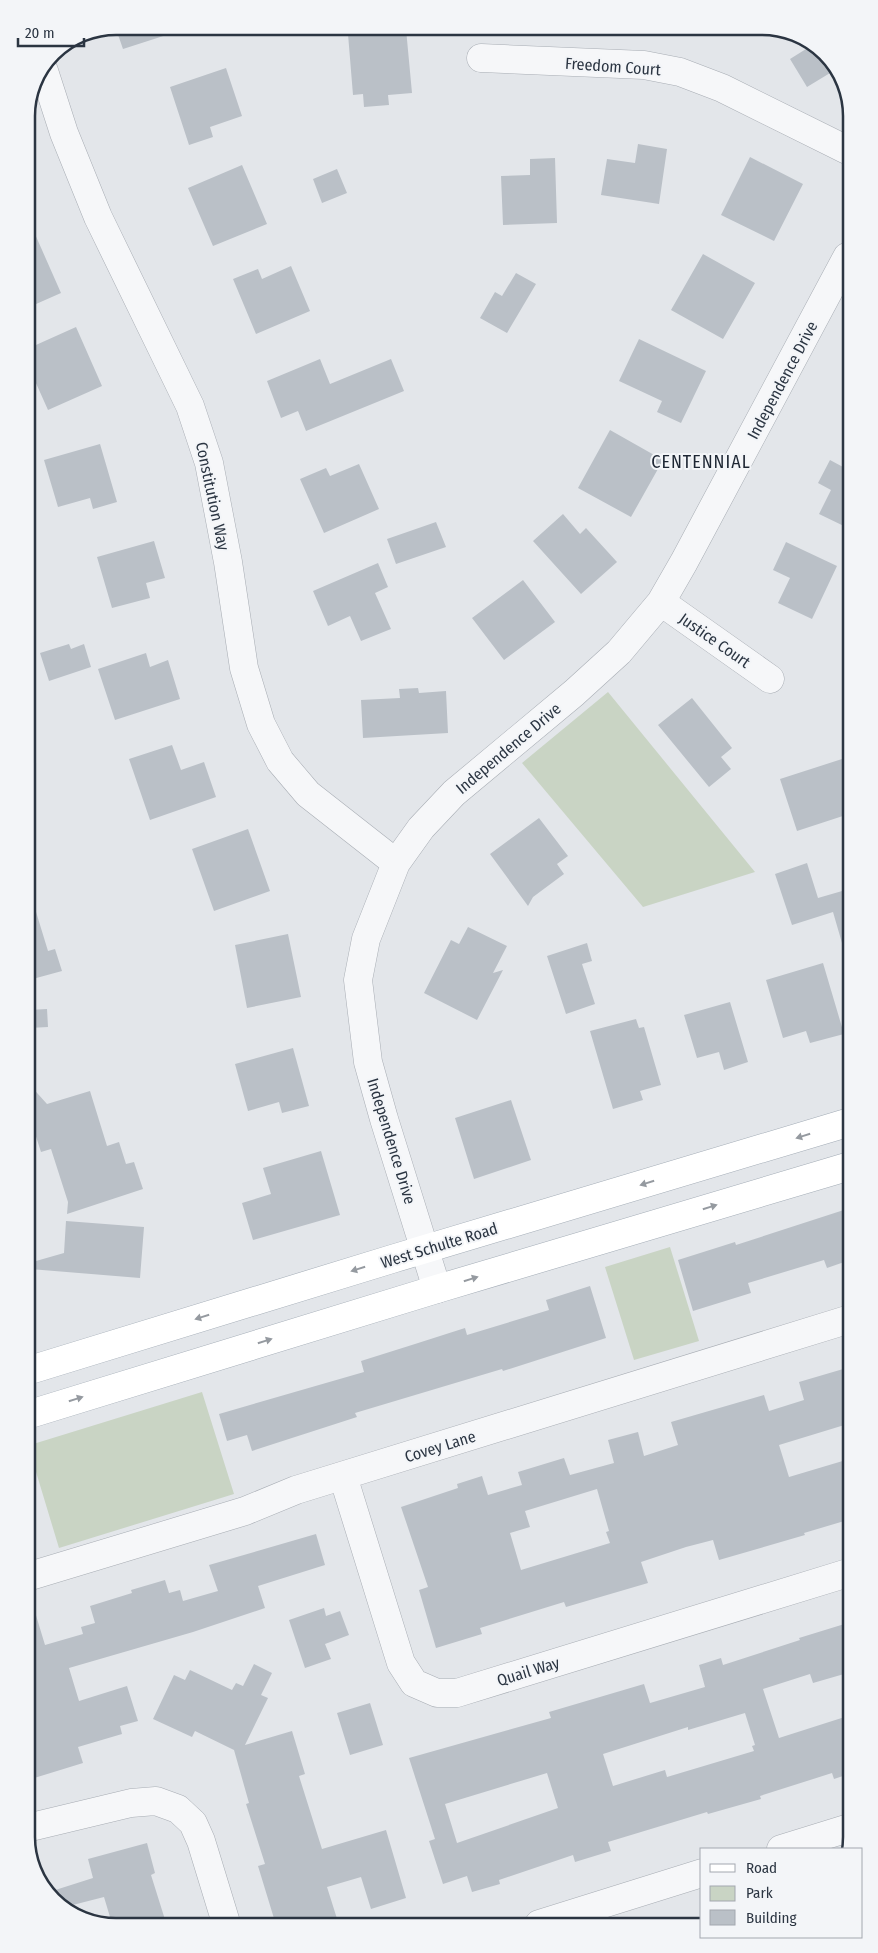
<svg xmlns="http://www.w3.org/2000/svg" width="878" height="1953" font-family="'Fira Sans Condensed',sans-serif">
  <style>
    .green { fill: #c9d4c4 }
    .building { fill: #bac0c7; fill-rule: evenodd }
    .lines { fill: none; stroke-linecap: round; stroke-linejoin: round }
    .minor-casing { stroke: #a8adb4; stroke-width: 29 }
    .major-casing { stroke: #a3acb6; stroke-width: 29 }
    .minor { stroke: #f6f7f9; stroke-width: 28 }
    .major { stroke: #fff; stroke-width: 28 }
    .oneway { fill: #959aa0 }
    .labels { text-anchor: middle; stroke-width: 4; stroke-linejoin: round; paint-order: stroke }
    .street-label { font-size: 16px; fill: #2b3542; stroke: #f3f5f8 }
    .neighbourhood-label { font-size: 18px; letter-spacing: 1px; fill: #1d2633; stroke: #f3f5f8 }
    .rim { fill: none; stroke: #2b3542; stroke-width: 2.5 }
  </style>
  <rect width="100%" height="100%" fill="#e3e6ea"/>
  <path class="green" d="M608,692L755,872L643,907L522,763Z
    M670,1247L699,1341L634,1360L605,1267Z
    M202,1392L234,1494L59,1548L30,1452V1445Z"/>
  <path class="building" d="M115,26H182V30L123,49Z
    M406,29L412,93L388,95L389,105L364,107L363,94L353,95L348,34Z
    M814,44L835,70L807,87L790,59Z
    M226,68L242,116L210,127L213,137L189,145L170,87Z
    M638,144L667,149L659,204L601,195L607,159L635,163Z
    M750,157L803,184L774,241L721,215Z
    M555,158L557,223L503,225L501,176L530,175V159Z
    M242,165L267,224L213,246L188,188Z
    M337,169L347,193L322,203L313,179Z
    M27,216L61,293L27,308Z
    M703,254L755,283L723,339L671,310Z
    M291,266L310,311L256,334L233,279L258,269L262,279Z
    M516,273L536,284L507,333L480,318L495,292L502,296Z
    M76,327L102,386L48,410L27,363V349Z
    M639,339L706,371L681,423L657,412L662,401L619,381Z
    M320,359L330,384L391,359L404,391L306,431L298,411L281,418L267,381Z
    M610,430L663,460L631,517L578,488Z
    M100,444L117,502L93,509L90,498L58,507L44,460Z
    M848,456V528L819,514L831,490L818,483L830,460L843,467Z
    M359,464L379,509L324,533L300,479L326,468L330,476Z
    M563,514L580,534L586,528L617,562L581,594L533,541Z
    M436,522L446,547L396,564L387,539Z
    M154,541L165,578L146,583L150,598L112,608L97,557Z
    M786,542L837,566L812,619L778,603L790,578L773,570Z
    M378,563L388,587L375,593L391,629L361,641L350,616L328,626L313,591Z
    M523,580L555,622L504,660L472,618Z
    M69,644L71,649L84,644L91,667L49,681L40,653Z
    M146,653L150,667L168,660L180,699L115,720L98,669Z
    M418,688L419,693L446,691L448,733L363,738L361,700L400,698L399,689Z
    M692,698L732,748L721,757L731,769L709,787L658,725Z
    M172,745L181,770L204,762L216,797L150,820L129,759Z
    M842,759L849,779V814L797,831L780,779Z
    M539,818L568,856L557,864L564,874L533,897L528,906L490,854Z
    M248,829L270,891L214,911L192,849Z
    M807,863L818,898L849,889V949L844,950L833,912L792,925L775,874Z
    M29,902H33L48,951L55,949L62,971L29,980Z
    M468,927L507,946L493,973L503,970L477,1020L424,993L451,940L459,944Z
    M288,934L301,997L247,1008L235,945Z
    M587,943L592,961L582,964L595,1004L566,1014L547,956Z
    M823,963L844,1034L810,1043L806,1031L783,1038L766,980Z
    M730,1002L748,1062L724,1070L719,1052L697,1058L684,1015Z
    M47,1009L48,1027L29,1028V1010Z
    M636,1019L639,1028L644,1027L661,1085L640,1091L643,1100L613,1109L590,1031Z
    M293,1048L309,1106L282,1113L279,1102L248,1111L235,1064Z
    M29,1084L47,1104L90,1091L107,1146L119,1142L126,1164L134,1162L143,1189L67,1214L68,1202L51,1149L41,1152L29,1115Z
    M511,1100L531,1160L474,1179L455,1118Z
    M321,1151L340,1215L253,1240L242,1203L271,1194L263,1168Z
    M850,1208V1260L827,1268L824,1260L748,1283L751,1293L693,1311L678,1260L735,1242L736,1245Z
    M66,1221L144,1227L140,1278L30,1269L29,1263L64,1253Z
    M590,1286L606,1338L503,1371L502,1369L355,1413L357,1417L252,1451L247,1435L227,1441L219,1414L364,1372L361,1361L415,1344L465,1328L467,1335L549,1310L546,1300Z
    M850,1367L851,1423L779,1445L789,1477L846,1460L851,1475V1519L804,1533L805,1535L719,1560L713,1540L686,1547L641,1562L648,1583L566,1607L564,1602L480,1628L482,1634L436,1648L419,1590L428,1587L401,1507L458,1488L457,1484L482,1476L488,1495L522,1485L518,1472L564,1458L570,1475L614,1463L608,1440L638,1432L644,1456L678,1445L671,1422L764,1395L769,1411L804,1400L799,1382ZM597,1489L609,1531L606,1532L610,1543L521,1570L510,1533L530,1527L525,1511Z
    M316,1534L325,1565L258,1586L265,1608L193,1632L69,1668L79,1701L127,1686L138,1721L120,1726L122,1734L78,1747L83,1763L31,1779L30,1613L35,1612L45,1645L83,1634L81,1627L95,1623L90,1606L132,1593L131,1590L165,1580L169,1593L180,1590L183,1601L218,1591L209,1565Z
    M324,1608L326,1616L340,1611L349,1635L325,1644L331,1659L305,1668L289,1620Z
    M851,1622V1672L813,1683L810,1674L763,1689L779,1738L851,1715L852,1773L834,1779L832,1773L760,1796L761,1799L708,1814L707,1812L608,1842L611,1851L575,1862L573,1855L499,1880L500,1884L472,1892L467,1876L443,1884L429,1841L435,1839L409,1758L551,1718L549,1712L644,1684L650,1703L705,1687L699,1665L721,1658L723,1665L800,1640L799,1638ZM745,1713L755,1745L752,1746L754,1751L667,1777L665,1770L613,1786L603,1754L688,1727V1730ZM547,1773L558,1808L457,1843L445,1804Z
    M254,1664L272,1673L261,1695L268,1698L245,1745L292,1731L305,1774L299,1776L322,1849L386,1830L406,1898L371,1909L361,1877L327,1887L339,1925H276L258,1866L265,1864L246,1804L249,1803L234,1750L195,1731L192,1737L153,1719L174,1675L185,1680L190,1670L232,1690L236,1683L243,1686Z
    M370,1703L383,1745L350,1755L337,1713Z
    M147,1843L155,1873L151,1875L167,1926L113,1927L104,1897L61,1908L49,1892L93,1878L88,1859Z"/>
  <g class="lines">
    <defs>
      <path id="minor" d="M481,58L644,65L680,72L722,88L847,150
        M44,71L64,133L98,217L190,406L209,463L228,562L244,668L261,724L280,761L308,794L396,863
        M661,602L770,679
        M437,1289L384,1119L368,1062L358,980L366,939L396,863L421,828L454,793L574,693L619,652L661,602L684,562L847,257
        M343,1476L401,1663L414,1683L437,1693H457L851,1572
        M30,1576L245,1511L296,1490L850,1319
        M31,1827L131,1803L156,1801L178,1809L193,1823L201,1841L227,1926
        M781,1849L852,1827
        M539,1924L702,1873"/>
      <path id="major" d="M30,1370L392,1259L850,1122
        M30,1414L437,1289L850,1166"/>
    </defs>
    <use href="#minor" class="minor-casing"/>
    <use href="#major" class="major-casing"/>
    <use href="#minor" class="minor"/>
    <use href="#major" class="major"/>
  </g>
  <defs><path id="oneway-solid" d="M-6-.8H1V-3.2L6.5 0L1 3.2V.8H-6Z" transform="scale(1.25)"/></defs>
  <g class="oneway">
    <use href="#oneway-solid" transform="translate(803 1136) rotate(163)"/>
    <use href="#oneway-solid" transform="translate(647 1183) rotate(163)"/>
    <use href="#oneway-solid" transform="translate(710 1207) rotate(-17)"/>
    <use href="#oneway-solid" transform="translate(358 1269) rotate(163)"/>
    <use href="#oneway-solid" transform="translate(471 1279) rotate(-17)"/>
    <use href="#oneway-solid" transform="translate(202 1317) rotate(163)"/>
    <use href="#oneway-solid" transform="translate(265 1341) rotate(-17)"/>
    <use href="#oneway-solid" transform="translate(76 1399) rotate(-17)"/>
  </g>
  <g class="labels">
    <g class="street-label">
      <text transform="translate(613 66) rotate(4)" y="6">Freedom Court</text>
      <text transform="translate(782 380) rotate(-62)" y="6">Independence Drive</text>
      <text transform="translate(213 496) rotate(78)" y="6">Constitution Way</text>
      <text transform="translate(715 640) rotate(35)" y="6">Justice Court</text>
      <text transform="translate(508 748) rotate(-40)" y="6">Independence Drive</text>
      <text transform="translate(392 1141) rotate(73)" y="6">Independence Drive</text>
      <text transform="translate(439 1245) rotate(-17)" y="6">West Schulte Road</text>
      <text transform="translate(440 1446) rotate(-17)" y="6">Covey Lane</text>
      <text transform="translate(528 1671) rotate(-17)" y="6">Quail Way</text>
    </g>
    <g class="neighbourhood-label">
      <text x="701" y="468">CENTENNIAL</text>
    </g>
  </g>
  <path d="M0 0H878V1953H0ZM116 35H762A81 81 0 0 1 843 116V1837A81 81 0 0 1 762 1918H116A81 81 0 0 1 35 1837V116A81 81 0 0 1 116 35Z" fill="#f3f5f8" fill-rule="evenodd"/>
  <path class="rim" d="M116 35H762A81 81 0 0 1 843 116V1837A81 81 0 0 1 762 1918H116A81 81 0 0 1 35 1837V116A81 81 0 0 1 116 35Z"/>
  <rect x="700" y="1848" width="162" height="90" fill="#f3f5f8" stroke="#a3a8af"/>
  <rect x="710" y="1864" width="25" height="8" fill="#ffffff" stroke="#a3a8af"/>
  <text x="746" y="1873" font-size="15" fill="#2b3542">Road</text>
  <rect x="710" y="1886" width="25" height="15" fill="#c9d4c4" stroke="#a3a8af"/>
  <text x="746" y="1898" font-size="15" fill="#2b3542">Park</text>
  <rect x="710" y="1910" width="25" height="15" fill="#bac0c7" stroke="#a3a8af"/>
  <text x="746" y="1923" font-size="15" fill="#2b3542">Building</text>
  <path d="M18 38v8h66v-8" fill="none" stroke="#2b3542" stroke-width="2.5"/>
  <text x="25" y="38" font-size="15" fill="#2b3542" stroke="#f3f5f8" stroke-width="4" paint-order="stroke">20 m</text>
</svg>
